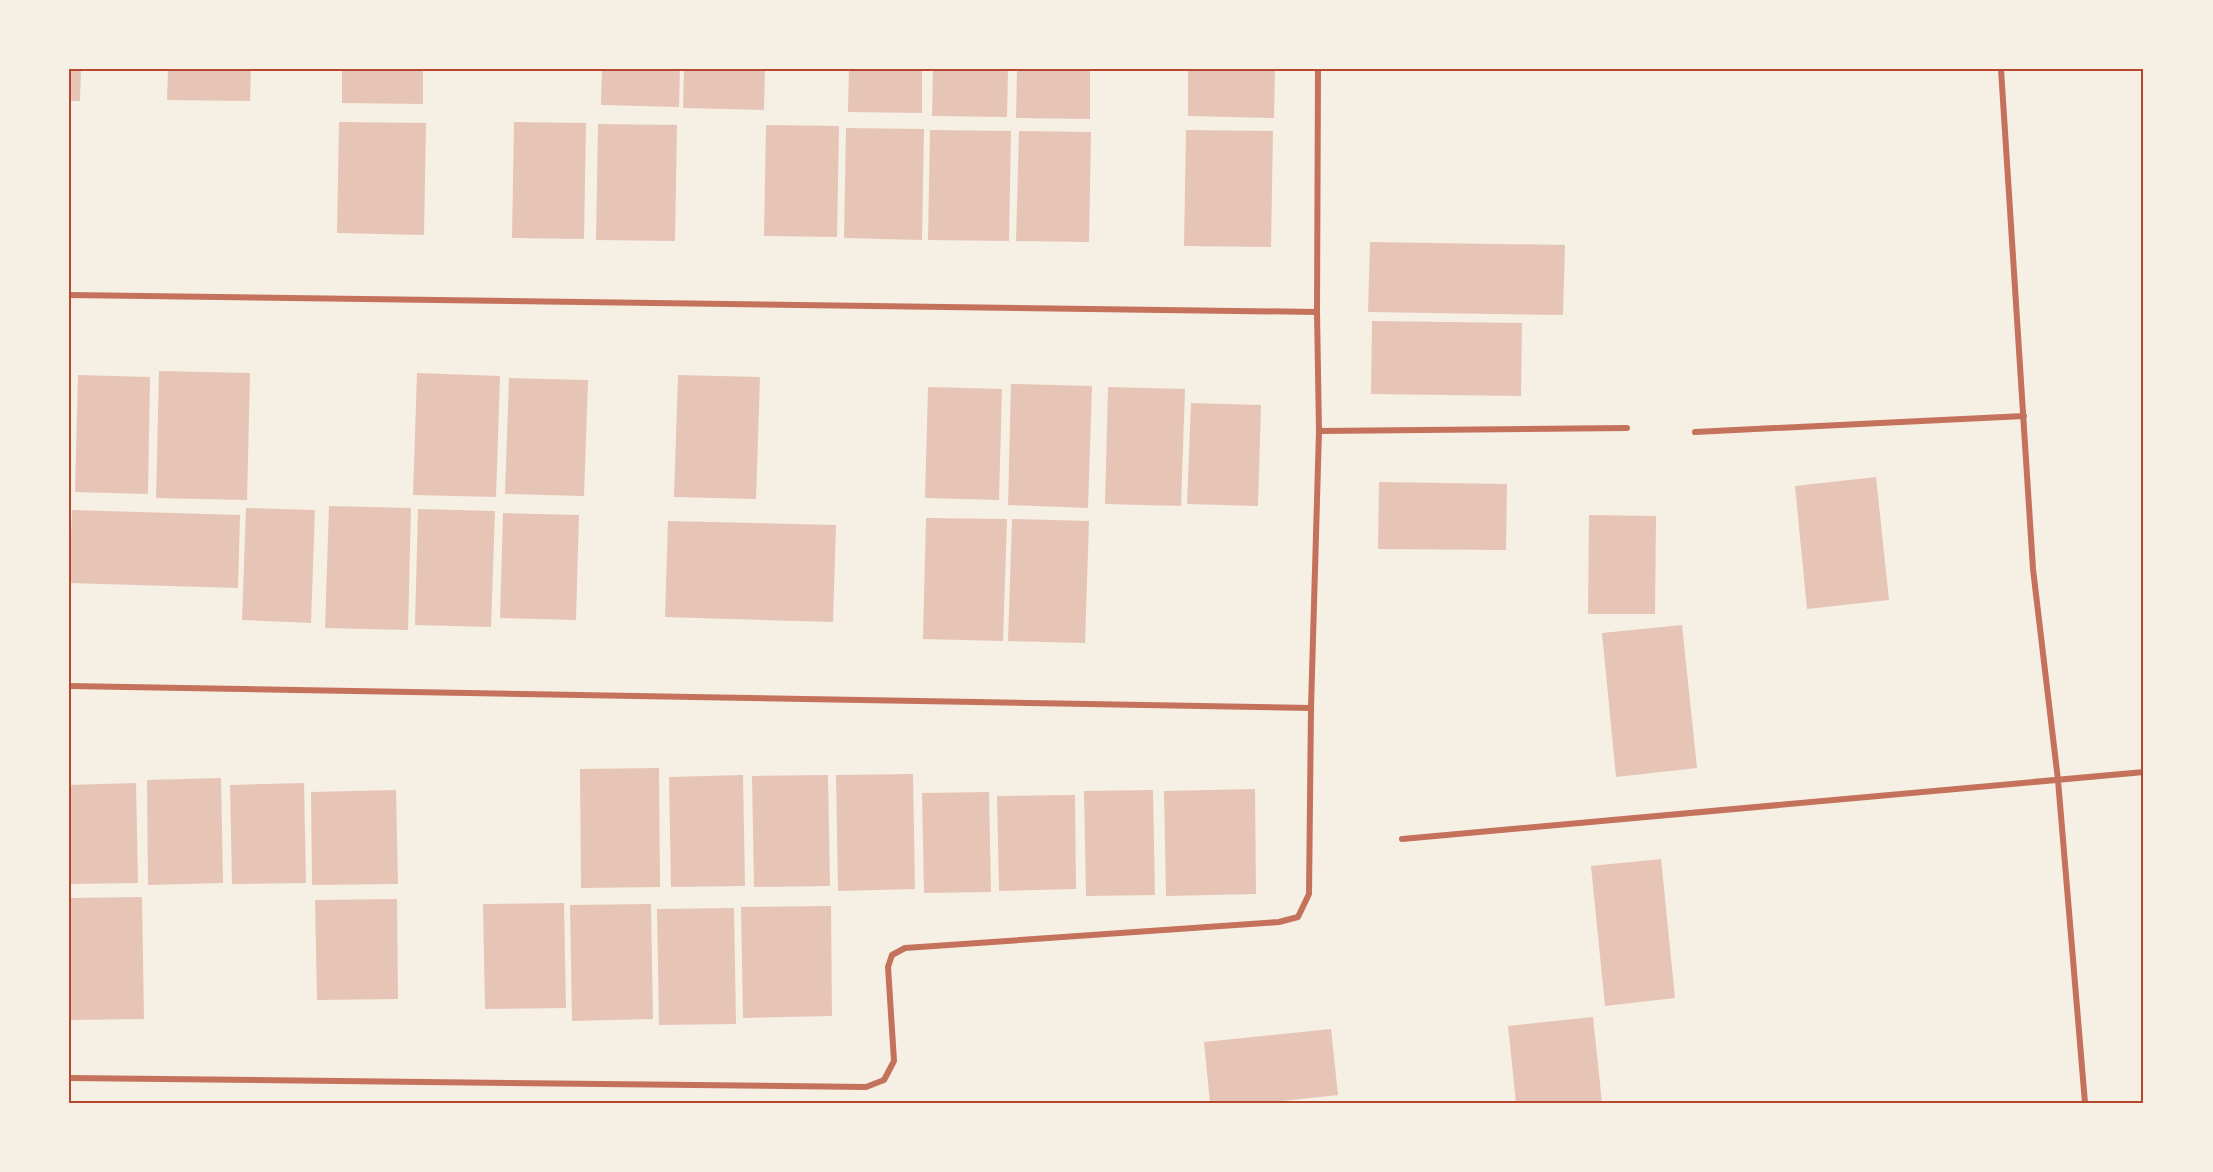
<svg xmlns="http://www.w3.org/2000/svg" width="2213" height="1172" font-family="'Space Grotesk',sans-serif">
  <style>
    .building { fill: #e6c5b7 }
    .lines { fill: none; stroke-linecap: round; stroke-linejoin: round }
    .minor { stroke: #c5725c; stroke-width: 6 }
    .neatline { fill: none; stroke: #b5482f; stroke-width: 2 }
  </style>
  <rect width="100%" height="100%" fill="#f6efe4"/>
  <path class="building" d="M69,69H81L80,101H69Z
    M168,69H251L250,101L167,100Z
    M342,69H423V104L342,103Z
    M602,69H680L679,107L601,105Z
    M684,69H765L764,110L683,108Z
    M849,69H922V113L848,112Z
    M933,69H1008L1007,117L932,116Z
    M1017,69H1090V119L1016,118Z
    M1188,69H1275L1274,118L1188,116Z
    M339,122L426,123L424,235L337,233Z
    M514,122L586,123L584,239L512,238Z
    M598,124L677,125L675,241L596,240Z
    M766,125L839,126L837,237L764,236Z
    M846,128L924,129L922,240L844,238Z
    M930,130L1011,131L1009,241L928,240Z
    M1186,130L1273,131L1271,247L1184,246Z
    M1019,131L1091,132L1089,242L1016,241Z
    M1370,242L1565,245L1563,315L1368,312Z
    M1372,321L1522,323L1521,396L1371,394Z
    M159,371L250,373L247,500L156,498Z
    M417,373L500,376L496,497L413,495Z
    M78,375L150,377L148,494L75,492Z
    M678,375L760,377L756,499L674,497Z
    M509,378L588,380L584,496L505,494Z
    M1011,384L1092,386L1088,508L1008,505Z
    M928,387L1002,389L999,500L925,498Z
    M1108,387L1185,389L1181,506L1105,504Z
    M1191,403L1261,405L1258,506L1187,504Z
    M1876,477L1889,600L1807,609L1795,486Z
    M1379,482L1507,484L1506,550L1378,549Z
    M329,506L411,508L408,630L325,628Z
    M246,508L315,510L311,623L242,620Z
    M418,509L495,511L491,627L415,625Z
    M72,510L240,515L238,588L69,583Z
    M503,513L579,515L576,620L500,618Z
    M1589,515L1656,516L1655,614H1588Z
    M926,518L1007,519L1003,641L923,639Z
    M1012,519L1089,521L1085,643L1008,641Z
    M668,521L836,525L833,622L665,617Z
    M1682,625L1697,768L1616,777L1602,633Z
    M659,768L660,887L581,888L580,769Z
    M913,774L915,889L838,891L836,775Z
    M743,775L745,886L671,887L669,777Z
    M828,775L830,886L754,887L752,776Z
    M221,778L223,883L148,885L147,780Z
    M136,783L138,883L70,884L69,785Z
    M304,783L306,883L232,884L230,785Z
    M1255,789L1256,894L1166,896L1164,791Z
    M396,790L398,884L312,885L311,792Z
    M1153,790L1155,895L1086,896L1084,791Z
    M989,792L991,892L924,893L922,793Z
    M1075,795L1076,889L999,891L997,796Z
    M1661,859L1675,998L1605,1006L1591,866Z
    M142,897L144,1019L69,1020V898Z
    M397,899L398,999L317,1000L315,900Z
    M564,903L566,1008L485,1009L483,904Z
    M651,904L653,1019L572,1021L570,905Z
    M831,906L832,1016L743,1018L741,907Z
    M734,908L736,1024L659,1025L657,909Z
    M1593,1017L1602,1103H1516L1508,1026Z
    M1331,1029L1338,1095L1262,1103H1210L1204,1042Z"/>
  <g class="lines">
    <path class="minor" d="M2001,69L2033,569L2058,780L2085,1103
      M69,295L1317,312
      M1319,431L1627,428
      M1695,432L2024,416
      M69,686L1311,708
      M1402,839L2144,772
      M69,1078L866,1087L884,1080L894,1061L888,967L892,955L905,948L1279,922L1298,917L1309,894L1311,708L1319,431L1317,312L1318,69"/>
  </g>
  <rect width="2213" height="1172" fill="none" stroke="#f6efe4" stroke-width="141"/>
  <rect x="70" y="70" width="2072" height="1032" class="neatline"/>
</svg>
